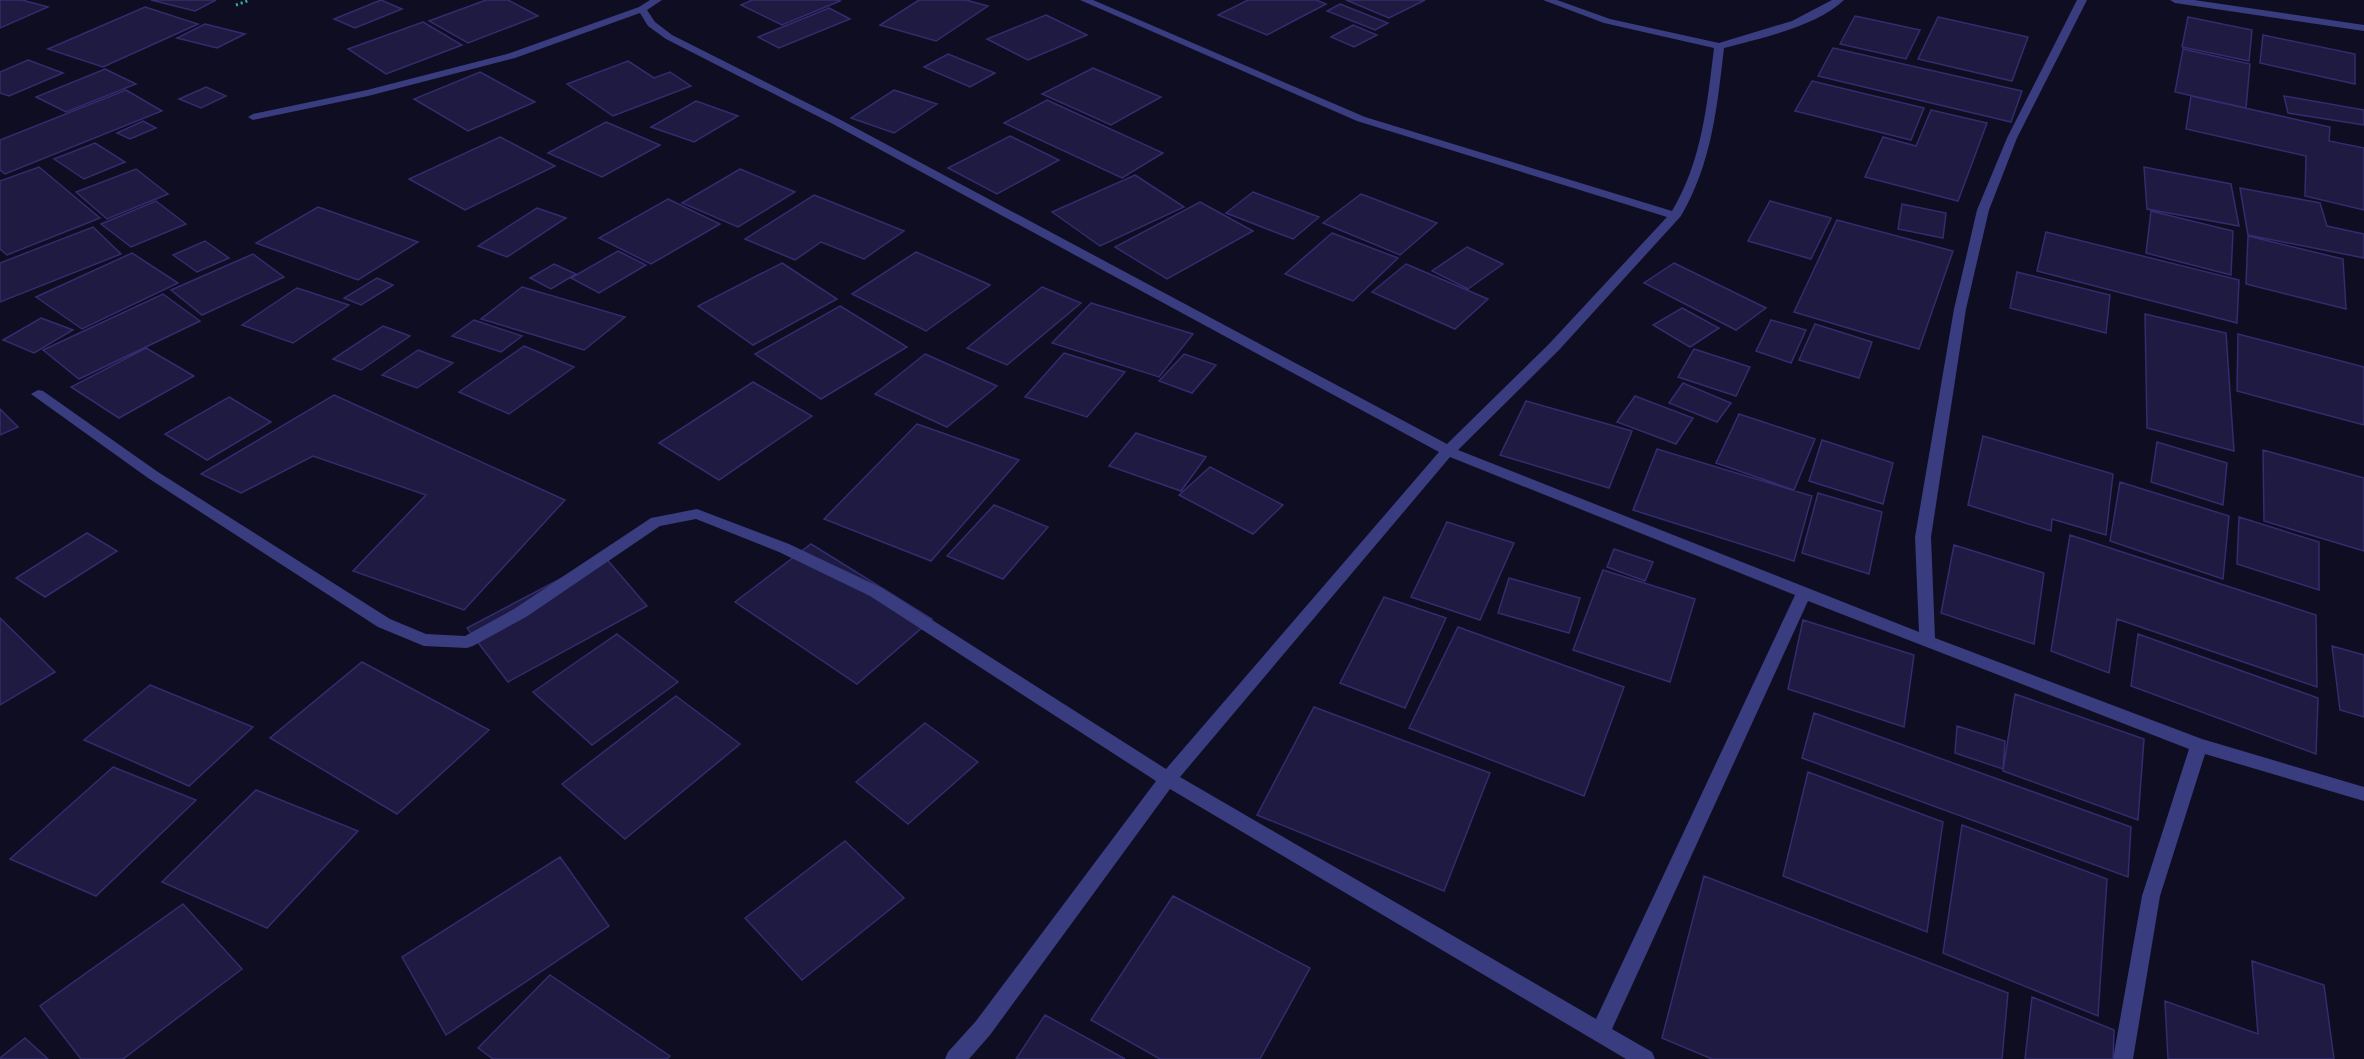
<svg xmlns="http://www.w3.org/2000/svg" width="2364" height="1059" font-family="'PT Sans Narrow',sans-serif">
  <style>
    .building { fill: #1e1a42; stroke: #332c6e; stroke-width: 1.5 }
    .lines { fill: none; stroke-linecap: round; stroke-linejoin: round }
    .path { stroke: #2fb29e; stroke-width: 3; stroke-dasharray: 2 3; stroke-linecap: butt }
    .minor { fill: #393d80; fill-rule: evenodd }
  </style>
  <rect width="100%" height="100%" fill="#0f0d22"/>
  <path class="building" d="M0,0H22L48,7L0,28Z
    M151,0H216L195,11Z
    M381,0L402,9L355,28L334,19Z
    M486,0H508L538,16L468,43L429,21Z
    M752,0H837L840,1L782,25L741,5Z
    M919,0H966L988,6L936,41L880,25Z
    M1248,0H1316L1326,4L1267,35L1218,15Z
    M1346,0H1425L1389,18Z
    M1340,4L1388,23L1375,30L1327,11Z
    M145,7L198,24L103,67L48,49Z
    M829,8L850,19L779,48L758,37Z
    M1046,15L1087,35L1028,60L987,39Z
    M1855,16L1920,30L1906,59L1840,44Z
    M1938,17L2028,37L2012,81L1918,59Z
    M2188,17L2252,30L2249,61L2182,47Z
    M423,22L462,45L386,74L348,49Z
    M205,24L245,34L217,48L177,38Z
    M1353,25L1377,35L1354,47L1331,37Z
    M2263,35L2355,54V84L2260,63Z
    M1833,48L2022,91L2011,122L1818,76Z
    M2183,49L2250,64L2246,108L2175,92Z
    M948,54L995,73L970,87L924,67Z
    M28,60L63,73L9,96L0,93V72Z
    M628,61L654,78L670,72L691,86L613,116L567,84Z
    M1093,68L1161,97L1111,125L1042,94Z
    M105,69L136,84L66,112L36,97Z
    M480,72L535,102L468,131L414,99Z
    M1812,81L1924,108L1911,140L1795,111Z
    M206,87L226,96L201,108L179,99Z
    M126,90L162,111L5,174L0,170V140Z
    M894,90L937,104L894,133L851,118Z
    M2191,96L2330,127L2329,141L2364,148V210L2305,196L2306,156L2186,129Z
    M2284,96L2364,110V125L2288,113Z
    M1047,100L1163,153L1122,178L1004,123Z
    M696,101L738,116L694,142L651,127Z
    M1931,110L1987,123L1958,201L1865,177L1883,137L1916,146Z
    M143,121L156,128L130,139L117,133Z
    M606,122L660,145L602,177L548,153Z
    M1010,136L1059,160L997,194L948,168Z
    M500,137L555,166L465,210L409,179Z
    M95,143L125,162L84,179L54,159Z
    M39,167L100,218L7,255L0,249V181Z
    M2144,167L2231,184L2239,226L2147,209Z
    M136,169L168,194L107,219L76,192Z
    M740,169L795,192L738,227L682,203Z
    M1135,175L1184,207L1100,246L1052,212Z
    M2240,188L2320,203L2327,226L2364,234V258L2248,235Z
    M1253,192L1319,217L1293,239L1226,213Z
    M1361,194L1437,223L1400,255L1323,223Z
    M814,195L904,231L864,259L821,242L795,260L745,239Z
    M668,199L720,224L651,264L599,238Z
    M156,201L186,224L131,247L101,224Z
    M1770,201L1831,218L1811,259L1748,241Z
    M1200,202L1253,231L1167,279L1115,247Z
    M1902,204L1946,213L1943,238L1898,229Z
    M318,207L418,242L358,280L256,243Z
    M537,208L566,218L507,257L478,246Z
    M2151,211L2233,231L2231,275L2146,253Z
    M1837,220L1953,251L1919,349L1794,312Z
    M93,227L121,254L0,302V263Z
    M2046,232L2239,280L2237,323L2037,271Z
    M1332,233L1398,258L1353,301L1285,274Z
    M2248,236L2343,259L2346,309L2246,284Z
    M205,241L229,258L197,272L173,255Z
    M1467,247L1503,264L1468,289L1432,271Z
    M618,251L646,265L599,293L571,278Z
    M916,252L990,285L926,331L852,294Z
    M132,253L178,283L82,329L36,297Z
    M253,254L284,277L202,315L171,290Z
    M782,263L837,299L753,345L698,306Z
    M1674,263L1766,308L1736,330L1644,283Z
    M554,264L576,274L551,289L530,278Z
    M1406,264L1488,299L1455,329L1372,292Z
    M2017,272L2110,295L2106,333L2010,308Z
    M377,278L393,285L361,305L344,298Z
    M522,287L625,317L584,350L481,319Z
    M1042,287L1081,303L1007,365L967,348Z
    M297,288L349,305L293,343L242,325Z
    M163,294L200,321L79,379L43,350Z
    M1091,303L1193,334L1159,377L1052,343Z
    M840,306L907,347L821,399L755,354Z
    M1682,308L1719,328L1690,347L1653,325Z
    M2145,314L2226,333L2234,451L2147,428Z
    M41,318L73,330L34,353L3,340Z
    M474,320L522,336L501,352L452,336Z
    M1771,320L1806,330L1791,363L1756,351Z
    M1815,324L1872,342L1859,378L1799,360Z
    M383,326L410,336L361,370L333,359Z
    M2238,334L2364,367V425L2237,391Z
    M524,346L574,367L509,414L459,392Z
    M146,348L194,376L119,418L71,387Z
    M1694,349L1750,367L1736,396L1678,377Z
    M418,350L453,363L417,388L382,375Z
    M1064,353L1125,372L1087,417L1025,397Z
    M925,354L997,386L947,427L875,394Z
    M1184,354L1216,365L1192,393L1159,381Z
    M753,382L812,416L719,480L659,443Z
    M1683,383L1731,403L1717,422L1669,403Z
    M334,395L565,500L464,610L353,571L426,495L313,456L241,493L201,474Z
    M1635,396L1693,418L1676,444L1617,422Z
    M229,397L271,422L207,460L165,434Z
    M1526,401L1632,431L1609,488L1500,455Z
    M0,409L18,427L0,435Z
    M1739,414L1815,439L1794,490L1716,463Z
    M917,424L1019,460L931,561L824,519Z
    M1136,433L1206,457L1181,491L1109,466Z
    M1983,436L2113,474L2106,535L2052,519L2051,531L1968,505Z
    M1822,440L1893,463L1883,504L1809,481Z
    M2157,442L2227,463L2223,505L2151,482Z
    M1657,449L1812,496L1794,561L1633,510Z
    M2263,450L2364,478V551L2264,521Z
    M1210,467L1283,505L1253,534L1179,495Z
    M2120,482L2229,516L2223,579L2110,541Z
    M1818,493L1882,512L1869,574L1802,553Z
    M994,505L1048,527L1003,579L947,556Z
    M2239,517L2319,542V590L2237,564Z
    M1447,522L1514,543L1480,620L1411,597Z
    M87,533L117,551L45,597L16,578Z
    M2070,535L2316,615L2317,687L2117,619L2109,673L2051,651Z
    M811,544L932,619L857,684L735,602Z
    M1954,545L2044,573L2034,644L1941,613Z
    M1614,549L1653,562L1645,581L1607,567Z
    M604,556L647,606L508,682L467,628Z
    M1603,570L1695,599L1670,682L1573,650Z
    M1509,578L1580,598L1569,633L1498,613Z
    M1384,597L1446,618L1405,708L1340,683Z
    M0,618L55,672L0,705Z
    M1803,620L1914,655L1904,727L1788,689Z
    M1458,627L1624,687L1584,796L1409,728Z
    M617,634L678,682L592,745L533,692Z
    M2138,634L2318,698L2316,754L2131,686Z
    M2332,646L2364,655V717L2340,710Z
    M362,662L489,730L397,814L270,738Z
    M150,685L253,727L189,786L84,740Z
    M2015,694L2144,739L2138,820L2003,771Z
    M676,696L740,744L625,839L562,784Z
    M1314,707L1490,773L1444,891L1257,815Z
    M1814,713L2131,827L2128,877L1802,758Z
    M925,723L978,762L908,824L856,782Z
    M1957,726L2005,741L2003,769L1955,753Z
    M113,767L196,800L96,896L10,859Z
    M1808,772L1943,822L1927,932L1783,876Z
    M256,790L358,831L267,928L162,882Z
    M1962,825L2107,879L2098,1016L1943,953Z
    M845,841L904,898L802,980L745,918Z
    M560,857L609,926L446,1035L402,957Z
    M1704,876L2008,993L2002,1059H1712L1662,1038Z
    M1173,896L1310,968L1260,1059H1160L1091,1020Z
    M183,904L242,969L123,1059H81L40,1006Z
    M2252,961L2324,985L2334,1059H2168L2165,1001L2258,1034Z
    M550,975L670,1056L667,1059H493L478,1048Z
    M2032,997L2114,1030L2113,1059H2025Z
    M1045,1015L1125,1059H1016Z
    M25,1038L48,1059H0V1058Z"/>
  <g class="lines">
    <path class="path" d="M236,5L250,0"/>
    <path class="minor" d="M650,0H662L647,10L655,22L672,35L839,119L1447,444L1549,344L1667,217L1357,121L1080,0H1093L1365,117L1672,211C1702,161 1707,105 1714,48L1604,23L1543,0H1557L1610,19L1719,43L1792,21L1832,0H1844C1816,27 1760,38 1724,48C1717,107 1712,163 1681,216L1559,350L1458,450L1919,632L1915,537L1954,309L1977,210L2007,138L2077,0H2087L2017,138L1989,210L1966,309L1931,537L1935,638L2202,739L2364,787V801L2205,754L2160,896L2133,1059H2113L2142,896L2189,749L1808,601L1612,1029L1652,1052L1655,1059H1626L1170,789L990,1035L969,1059H945L948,1052L976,1021L1156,781L870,596L779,552L696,519L660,526L526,617L473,646L467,648L424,646L378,627L148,478L31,394L38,390L43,391L158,472L390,619L426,634L465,636L514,609L651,518L697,509L789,544L882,588L1166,769L1439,452L831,123L666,39L648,26L640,13L515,58L368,96L253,120L248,117L253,114L367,90L507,54L639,7ZM1450,457L1795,595L1596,1019L1180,777Z
      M2170,0H2194L2364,25V31L2175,3Z"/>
  </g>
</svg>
